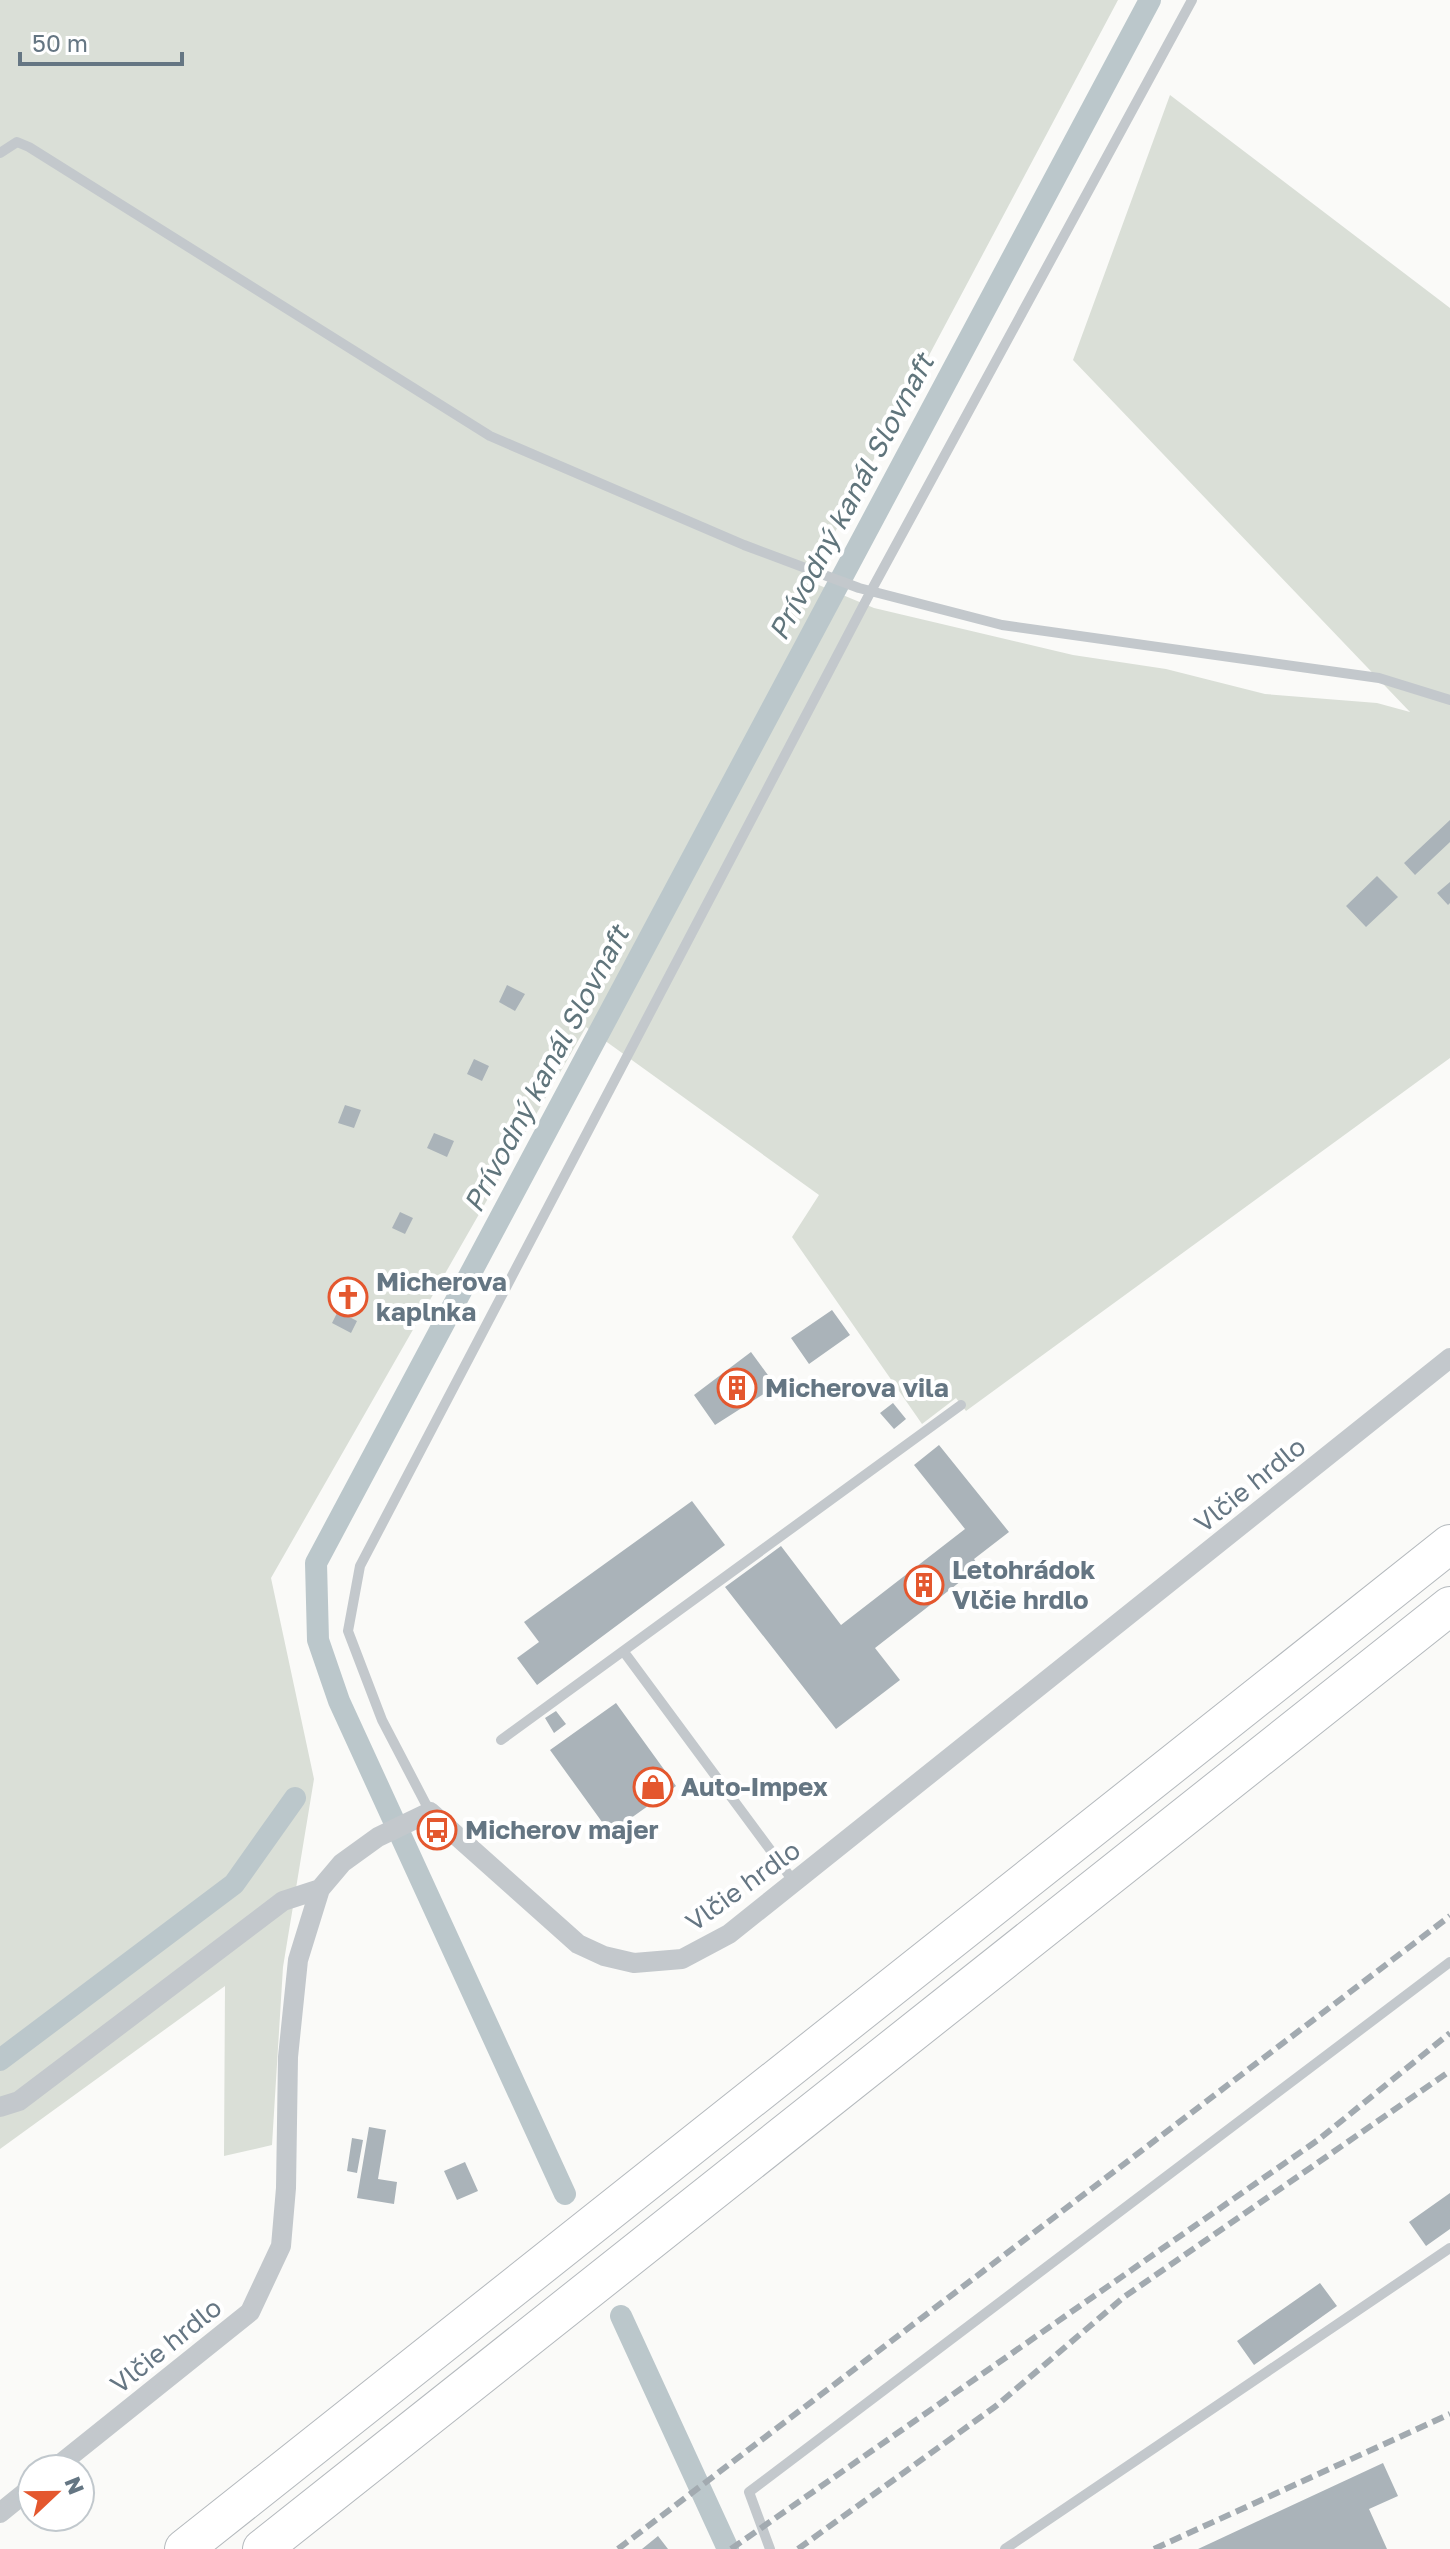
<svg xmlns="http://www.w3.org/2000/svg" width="1450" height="2549" font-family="'Golos Text',sans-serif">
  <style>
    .green { fill: #dadfd7 }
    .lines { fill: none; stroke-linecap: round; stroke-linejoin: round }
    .canal { stroke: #bbc7cb; stroke-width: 22 }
    .building { fill: #aab3b9 }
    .highway-casing { stroke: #b4b9bd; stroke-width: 40 }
    .lane { stroke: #c3c8cc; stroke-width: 10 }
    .street { stroke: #c3c8cc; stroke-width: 20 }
    .highway { stroke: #fff; stroke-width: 38 }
    .rail { stroke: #a2aab0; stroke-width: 6; stroke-dasharray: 12 6; stroke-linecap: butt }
    .labels { text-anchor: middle; stroke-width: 8; stroke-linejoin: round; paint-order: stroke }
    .poi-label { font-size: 26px; font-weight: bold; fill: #657683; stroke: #fff; text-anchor: start }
    .street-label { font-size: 26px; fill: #657683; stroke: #fff }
    .water-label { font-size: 28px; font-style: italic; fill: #60757c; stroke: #fff }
  </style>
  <rect width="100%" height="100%" fill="#fafaf8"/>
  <path class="green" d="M0,0H1118L809,581L874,608L1073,655L1166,669L1265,694L1377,703L1410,712L1073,360L1170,95L1450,308V1058L966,1411L956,1398L922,1424L792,1237L819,1195L586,1027L271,1578L314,1779L283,1967L272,2145L224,2156L225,1986L0,2149Z"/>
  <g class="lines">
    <path class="canal" d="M0,2060L234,1884L295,1798
      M565,2194L339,1701L318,1640L316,1563L1150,0
      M621,2316L728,2549"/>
  </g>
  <path class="building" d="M1450,820V842L1415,875L1404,863Z
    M1377,876L1398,897L1366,927L1346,906Z
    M1450,882V903L1448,905L1437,893Z
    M507,985L525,994L515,1011L499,1002Z
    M474,1059L489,1066L482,1081L467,1074Z
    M345,1105L361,1110L354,1128L338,1123Z
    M434,1133L454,1141L447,1157L427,1148Z
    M400,1212L413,1218L405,1234L392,1228Z
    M354,1292L355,1301L342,1302L341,1293Z
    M832,1310L850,1335L809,1364L791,1338Z
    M338,1311L357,1321L351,1333L332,1323Z
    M751,1352L776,1386L715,1425L694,1395Z
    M893,1403L906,1419L894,1429L880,1413Z
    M939,1445L1009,1532L974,1559L979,1567L875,1648L900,1680L836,1729L725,1587L781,1546L841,1625L965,1529L914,1465Z
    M692,1501L725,1545L537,1685L517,1658L539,1642L524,1622Z
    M616,1703L676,1786L610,1833L550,1750Z
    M556,1711L566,1724L554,1733L545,1718Z
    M369,2127L386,2130L378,2179L397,2182L394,2204L357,2198Z
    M352,2138L363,2140L357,2173L347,2171Z
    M465,2162L478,2191L457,2200L444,2171Z
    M1450,2193V2229L1426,2246L1409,2222Z
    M1320,2283L1337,2306L1254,2365L1237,2341Z
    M1383,2463L1398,2496L1369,2509L1387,2549H1198Z
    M658,2536L668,2549H642Z"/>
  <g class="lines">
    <defs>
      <path id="highway" d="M184,2549L1450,1544
        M262,2549L1450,1606"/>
    </defs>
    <use href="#highway" class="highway-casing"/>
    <path class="lane" d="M0,153L17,142L29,147L490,436L744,545L859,588L1002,625L1379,678L1450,700
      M624,1652L794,1882
      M501,1740L961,1405
      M430,1812L382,1720L348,1631L360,1566L871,591L1192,0
      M770,2549L749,2492L1450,1962
      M1005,2549L1450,2248"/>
    <path class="street" d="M0,2107L19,2101L283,1901L320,1889
      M54,2469L250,2312L281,2246L286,2188L288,2057L298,1960L320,1889L342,1863L378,1837L430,1812L578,1944L604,1956L634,1963L682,1959L729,1934L1450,1358
      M0,2513L32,2487"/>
    <use href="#highway" class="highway"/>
    <path class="rail" d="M618,2549L1450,1916
      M731,2549L1318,2140L1450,2033
      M798,2549L996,2406L1124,2297L1450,2071
      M1154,2549L1450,2414"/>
  </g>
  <defs>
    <symbol id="church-ring" viewBox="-11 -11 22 22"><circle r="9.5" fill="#fff" stroke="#e4572e" stroke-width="1.5"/><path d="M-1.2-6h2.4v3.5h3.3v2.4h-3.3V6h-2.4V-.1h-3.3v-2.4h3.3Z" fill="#e4572e"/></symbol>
    <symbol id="building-ring" viewBox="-11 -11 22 22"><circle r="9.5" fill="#fff" stroke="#e4572e" stroke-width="1.5"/><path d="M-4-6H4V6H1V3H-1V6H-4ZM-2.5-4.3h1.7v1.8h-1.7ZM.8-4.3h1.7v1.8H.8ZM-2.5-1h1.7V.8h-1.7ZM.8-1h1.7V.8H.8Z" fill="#e4572e"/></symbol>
    <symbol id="shop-ring" viewBox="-11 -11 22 22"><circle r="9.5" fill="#fff" stroke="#e4572e" stroke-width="1.5"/><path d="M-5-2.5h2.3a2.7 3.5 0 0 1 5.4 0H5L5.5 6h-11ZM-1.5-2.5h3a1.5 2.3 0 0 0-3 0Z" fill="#e4572e"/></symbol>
    <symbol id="bus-ring" viewBox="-11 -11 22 22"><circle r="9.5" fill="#fff" stroke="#e4572e" stroke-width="1.5"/><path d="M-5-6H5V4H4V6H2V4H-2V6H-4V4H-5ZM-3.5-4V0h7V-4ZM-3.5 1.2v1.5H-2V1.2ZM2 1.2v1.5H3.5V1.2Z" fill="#e4572e"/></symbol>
  </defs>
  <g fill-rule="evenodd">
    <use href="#church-ring" x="326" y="1275" width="44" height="44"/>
    <use href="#building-ring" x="715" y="1366" width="44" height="44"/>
    <use href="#building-ring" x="902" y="1563" width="44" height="44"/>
    <use href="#shop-ring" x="631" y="1765" width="44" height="44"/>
    <use href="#bus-ring" x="415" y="1808" width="44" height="44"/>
  </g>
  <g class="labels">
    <g class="poi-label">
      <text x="376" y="1291">Micherova<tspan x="376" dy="30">kaplnka</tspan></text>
      <text x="765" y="1397">Micherova vila</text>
      <text x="952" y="1579">Letohrádok<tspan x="952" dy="30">Vlčie hrdlo</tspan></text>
      <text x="681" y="1796">Auto-Impex</text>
      <text x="465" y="1839">Micherov majer</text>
    </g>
    <g class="street-label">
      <text transform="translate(1250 1485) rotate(-39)" y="9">Vlčie hrdlo</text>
      <text transform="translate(743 1886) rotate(-36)" y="9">Vlčie hrdlo</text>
      <text transform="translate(166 2346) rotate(-39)" y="9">Vlčie hrdlo</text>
    </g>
    <g class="water-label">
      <text transform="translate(851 497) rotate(-62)" y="10">Prívodný kanál Slovnaft</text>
      <text transform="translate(546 1069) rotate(-62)" y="10">Prívodný kanál Slovnaft</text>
    </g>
  </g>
  <g transform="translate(56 2493) rotate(68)"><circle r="38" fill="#ffffff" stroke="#c1c8cd" stroke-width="2"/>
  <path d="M0-6L14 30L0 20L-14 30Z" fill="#e4572e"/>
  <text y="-12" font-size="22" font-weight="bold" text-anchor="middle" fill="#657683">N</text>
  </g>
  <path d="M20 52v12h162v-12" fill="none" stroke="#657683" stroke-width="4"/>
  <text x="32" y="52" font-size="24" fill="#657683" stroke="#ffffff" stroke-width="6" paint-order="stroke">50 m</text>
</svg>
